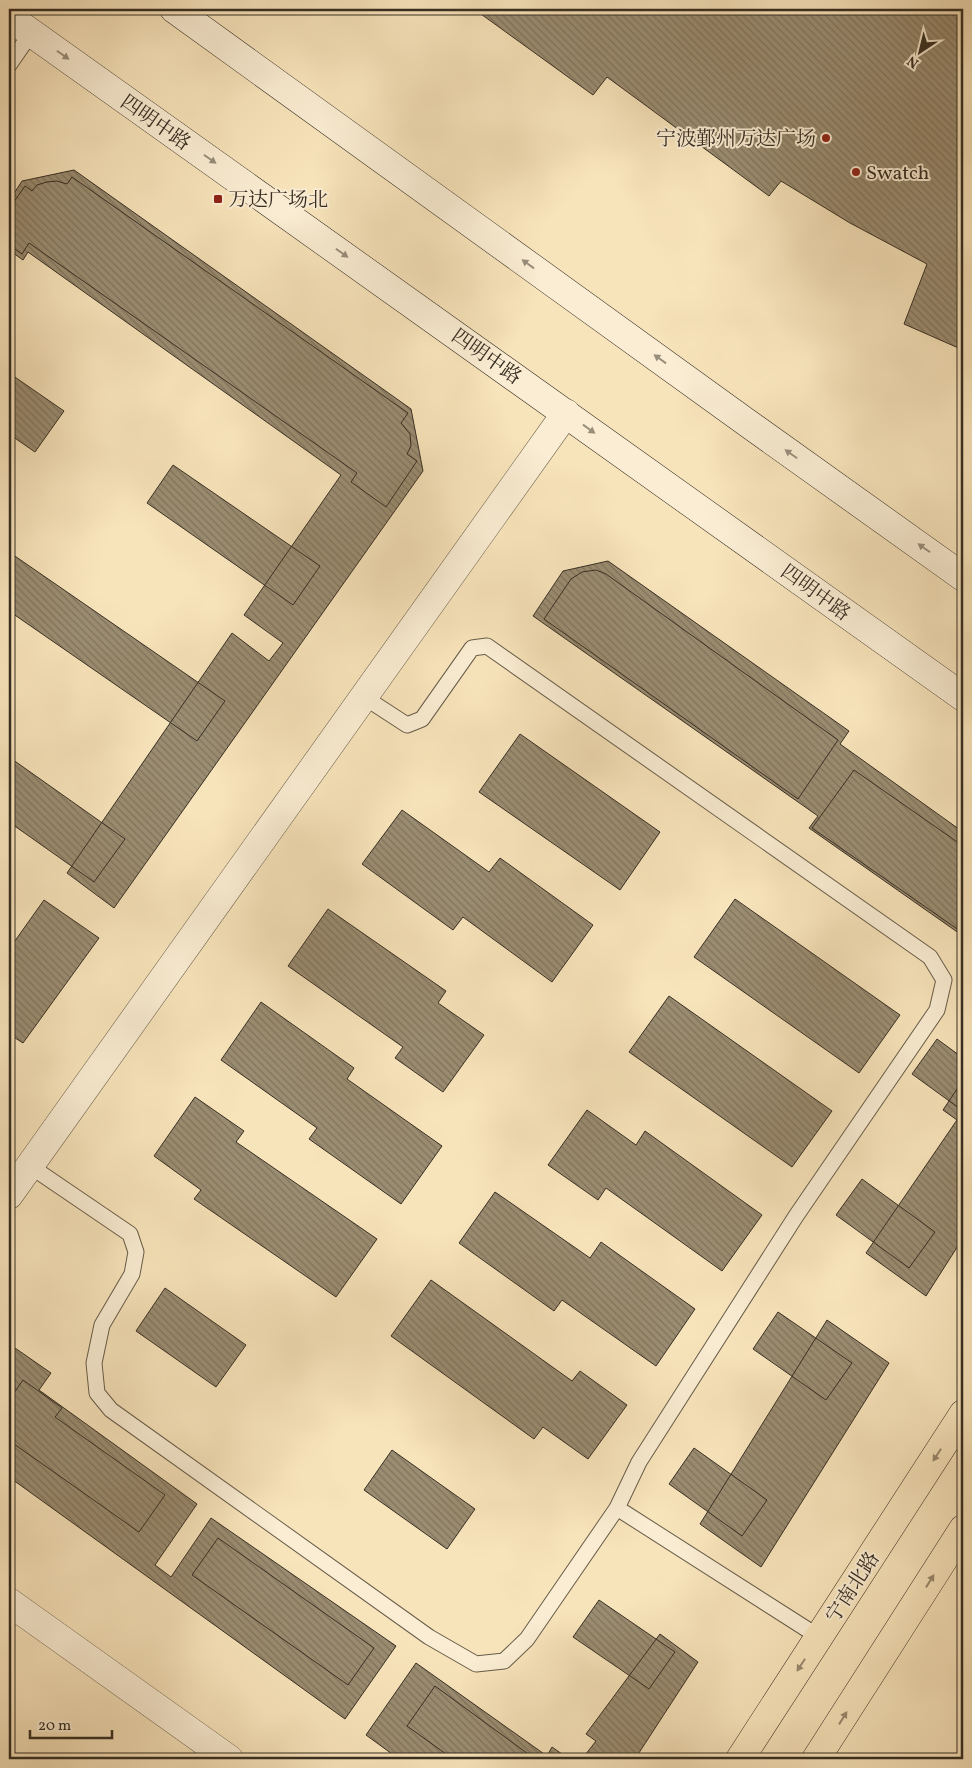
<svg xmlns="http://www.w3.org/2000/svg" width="972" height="1768" font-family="Vollkorn,'Noto Serif SC',serif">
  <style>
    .building { fill: url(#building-back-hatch); stroke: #372e23 }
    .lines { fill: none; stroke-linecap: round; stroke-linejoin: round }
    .service-casing { stroke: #675c49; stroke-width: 17 }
    .tertiary-casing { stroke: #675c49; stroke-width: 29 }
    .secondary-casing { stroke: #372e23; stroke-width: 29 }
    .primary-casing { stroke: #372e23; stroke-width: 29 }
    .service { stroke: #faedd3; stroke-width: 15 }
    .tertiary { stroke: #faedd3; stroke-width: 28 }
    .secondary { stroke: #faedd3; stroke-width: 28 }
    .primary { stroke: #f8e4bb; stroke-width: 28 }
    .oneway { fill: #988e7b }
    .oneway2 { fill: #98896f }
    .poi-dot { fill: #8f2418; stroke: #faedd3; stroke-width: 2 }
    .labels { text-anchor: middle; stroke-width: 4; stroke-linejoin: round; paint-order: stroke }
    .street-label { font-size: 20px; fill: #372e23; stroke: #faedd3 }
    .poi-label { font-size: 20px; fill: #372e23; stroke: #faedd3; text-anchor: start }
  </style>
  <defs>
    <pattern id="building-back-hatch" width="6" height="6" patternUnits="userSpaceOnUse" patternTransform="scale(1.25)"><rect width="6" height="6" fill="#9b8d72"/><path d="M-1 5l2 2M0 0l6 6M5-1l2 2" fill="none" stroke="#7f745d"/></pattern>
  </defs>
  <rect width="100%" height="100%" fill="#f8e4bb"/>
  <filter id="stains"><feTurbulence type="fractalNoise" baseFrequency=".004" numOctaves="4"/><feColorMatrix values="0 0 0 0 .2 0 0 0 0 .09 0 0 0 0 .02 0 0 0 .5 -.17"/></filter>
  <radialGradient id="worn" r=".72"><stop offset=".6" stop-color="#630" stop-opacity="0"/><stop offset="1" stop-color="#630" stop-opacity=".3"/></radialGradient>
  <path class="building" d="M474,9H963V350L904,324L927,264L850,223L781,181L769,196L607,77L593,95Z
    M74,170L411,409L423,471L114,908L67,873L232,633L269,661L283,643L244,615L341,475L28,252L23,260L9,250V201L22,181Z
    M72,177L408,413L401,423L410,434L411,446L407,454L417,461L386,507L351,482L357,473L29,243L22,254L9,245V209L25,186L32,191L37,185L47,182L57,181L67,184Z
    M9,373L64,411L35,452L9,434Z
    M173,465L320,566L293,605L147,503Z
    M9,552L225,701L197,741L9,611Z
    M608,561L849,731L840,744L963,832V936L809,828L818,816L533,616L563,571Z
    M596,570L606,574L838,740L798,799L544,619L571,579L582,572Z
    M520,734L660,832L620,890L479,792Z
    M9,757L125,839L94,882L9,822Z
    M854,770L963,846V933L812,828Z
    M402,810L489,872L500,858L593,925L552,982L463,917L453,930L362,864Z
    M735,899L900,1015L859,1073L694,957Z
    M44,900L99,938L23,1043L9,1034V943L12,945Z
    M328,909L446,991L438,1003L484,1035L443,1092L395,1058L403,1047L288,966Z
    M669,996L832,1111L792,1167L629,1052Z
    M261,1002L354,1068L347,1079L442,1146L401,1204L309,1139L317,1128L221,1060Z
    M937,1039L963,1058V1111L912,1074Z
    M963,1080V1238L926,1296L866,1253L957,1120L943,1110Z
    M195,1097L244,1131L236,1142L377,1239L336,1297L194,1199L201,1190L154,1156Z
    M587,1110L636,1145L645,1131L762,1215L722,1271L606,1188L598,1200L548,1165Z
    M862,1179L935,1232L909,1268L836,1215Z
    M495,1192L590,1258L601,1242L695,1309L656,1366L562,1300L554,1311L459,1243Z
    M431,1280L572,1381L580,1371L627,1405L588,1459L543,1427L534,1439L391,1336Z
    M165,1288L246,1345L216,1387L136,1331Z
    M778,1312L852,1363L826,1400L753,1349Z
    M827,1320L889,1363L761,1567L700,1524Z
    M15,1348L51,1373L39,1390L197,1504L155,1565L171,1577L211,1518L396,1646L345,1719L9,1477V1356Z
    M23,1380L62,1408L55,1417L165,1495L139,1532L14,1444L9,1400Z
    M694,1448L767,1500L742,1536L669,1484Z
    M392,1450L475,1509L447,1549L364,1490Z
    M218,1538L374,1648L348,1685L192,1575Z
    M599,1600L675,1652L649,1689L573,1637Z
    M660,1634L698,1662L635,1759H582L596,1741L586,1734Z
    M416,1663L547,1756L552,1747L569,1759H399L366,1735Z
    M435,1686L535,1759H453L407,1726Z"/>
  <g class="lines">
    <defs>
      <path id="service" d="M9,65L31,33
        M30,1166L130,1234L136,1252L132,1274L102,1325L94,1363L97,1393L111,1410L429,1637L476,1664L504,1661L527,1639L617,1508L639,1462L796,1216L937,1010L944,980L930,957L487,646L472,648L422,719L407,725L364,697
        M617,1508L819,1637"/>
      <path id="tertiary" d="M9,1195L566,413
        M9,1602L229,1759"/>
      <path id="secondary" d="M174,9L746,422L963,577
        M9,17L963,697"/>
      <path id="primary" d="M740,1759L963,1414
        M816,1759L963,1529"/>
    </defs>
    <use href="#service" class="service-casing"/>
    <use href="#tertiary" class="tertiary-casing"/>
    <use href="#secondary" class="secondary-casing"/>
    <use href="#primary" class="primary-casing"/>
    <use href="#service" class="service"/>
    <use href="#tertiary" class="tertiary"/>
    <use href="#secondary" class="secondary"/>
    <use href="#primary" class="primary"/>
  </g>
  <defs><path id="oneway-solid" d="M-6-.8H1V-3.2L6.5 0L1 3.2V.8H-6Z" transform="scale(1.25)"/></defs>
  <g class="oneway">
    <use href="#oneway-solid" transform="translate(63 55) rotate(35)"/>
    <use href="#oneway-solid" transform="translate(210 159) rotate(35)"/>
    <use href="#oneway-solid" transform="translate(342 253) rotate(35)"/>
    <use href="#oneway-solid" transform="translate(528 264) rotate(-144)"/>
    <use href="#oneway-solid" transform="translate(660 359) rotate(-144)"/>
    <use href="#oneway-solid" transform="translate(589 429) rotate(36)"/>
    <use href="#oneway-solid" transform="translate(791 454) rotate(-145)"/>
    <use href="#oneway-solid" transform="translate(924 548) rotate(-145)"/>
  </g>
  <g class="oneway2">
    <use href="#oneway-solid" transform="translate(937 1455) rotate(123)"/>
    <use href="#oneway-solid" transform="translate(930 1581) rotate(-58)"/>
    <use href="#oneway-solid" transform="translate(801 1665) rotate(123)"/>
    <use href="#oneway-solid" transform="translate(843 1718) rotate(-58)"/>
  </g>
  <g class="poi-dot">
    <circle cx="826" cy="138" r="5"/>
    <circle cx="856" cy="172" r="5"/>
    <rect x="213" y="194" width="10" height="10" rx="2.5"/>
  </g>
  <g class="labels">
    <g class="street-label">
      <text transform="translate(156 122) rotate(35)" y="7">四明中路</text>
      <text transform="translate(487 356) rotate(35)" y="7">四明中路</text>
      <text transform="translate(816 592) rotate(36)" y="7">四明中路</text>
      <text transform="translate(852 1587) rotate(-57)" y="7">宁南北路</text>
    </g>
    <g class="poi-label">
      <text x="816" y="145" text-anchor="end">宁波鄞州万达广场</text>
      <text x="866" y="179">Swatch</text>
      <text x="228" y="206">万达广场北</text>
    </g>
  </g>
  <rect width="972" height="1768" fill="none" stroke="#f8e4bb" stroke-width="30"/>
  <rect x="10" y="10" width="952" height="1748" fill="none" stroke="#372e23" stroke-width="2.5"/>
  <rect x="15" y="15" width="942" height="1738" fill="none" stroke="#372e23"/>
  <g transform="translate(920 52) rotate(215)" stroke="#faedd3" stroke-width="4" paint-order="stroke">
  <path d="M0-4L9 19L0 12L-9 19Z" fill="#372e23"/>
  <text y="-8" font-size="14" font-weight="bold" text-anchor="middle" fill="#372e23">N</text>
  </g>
  <path d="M30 1730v8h82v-8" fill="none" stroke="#372e23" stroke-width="2.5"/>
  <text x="38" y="1730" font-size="15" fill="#372e23" stroke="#faedd3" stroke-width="4" paint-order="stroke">20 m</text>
  <rect width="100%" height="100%" filter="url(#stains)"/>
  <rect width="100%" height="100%" fill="url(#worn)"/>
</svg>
